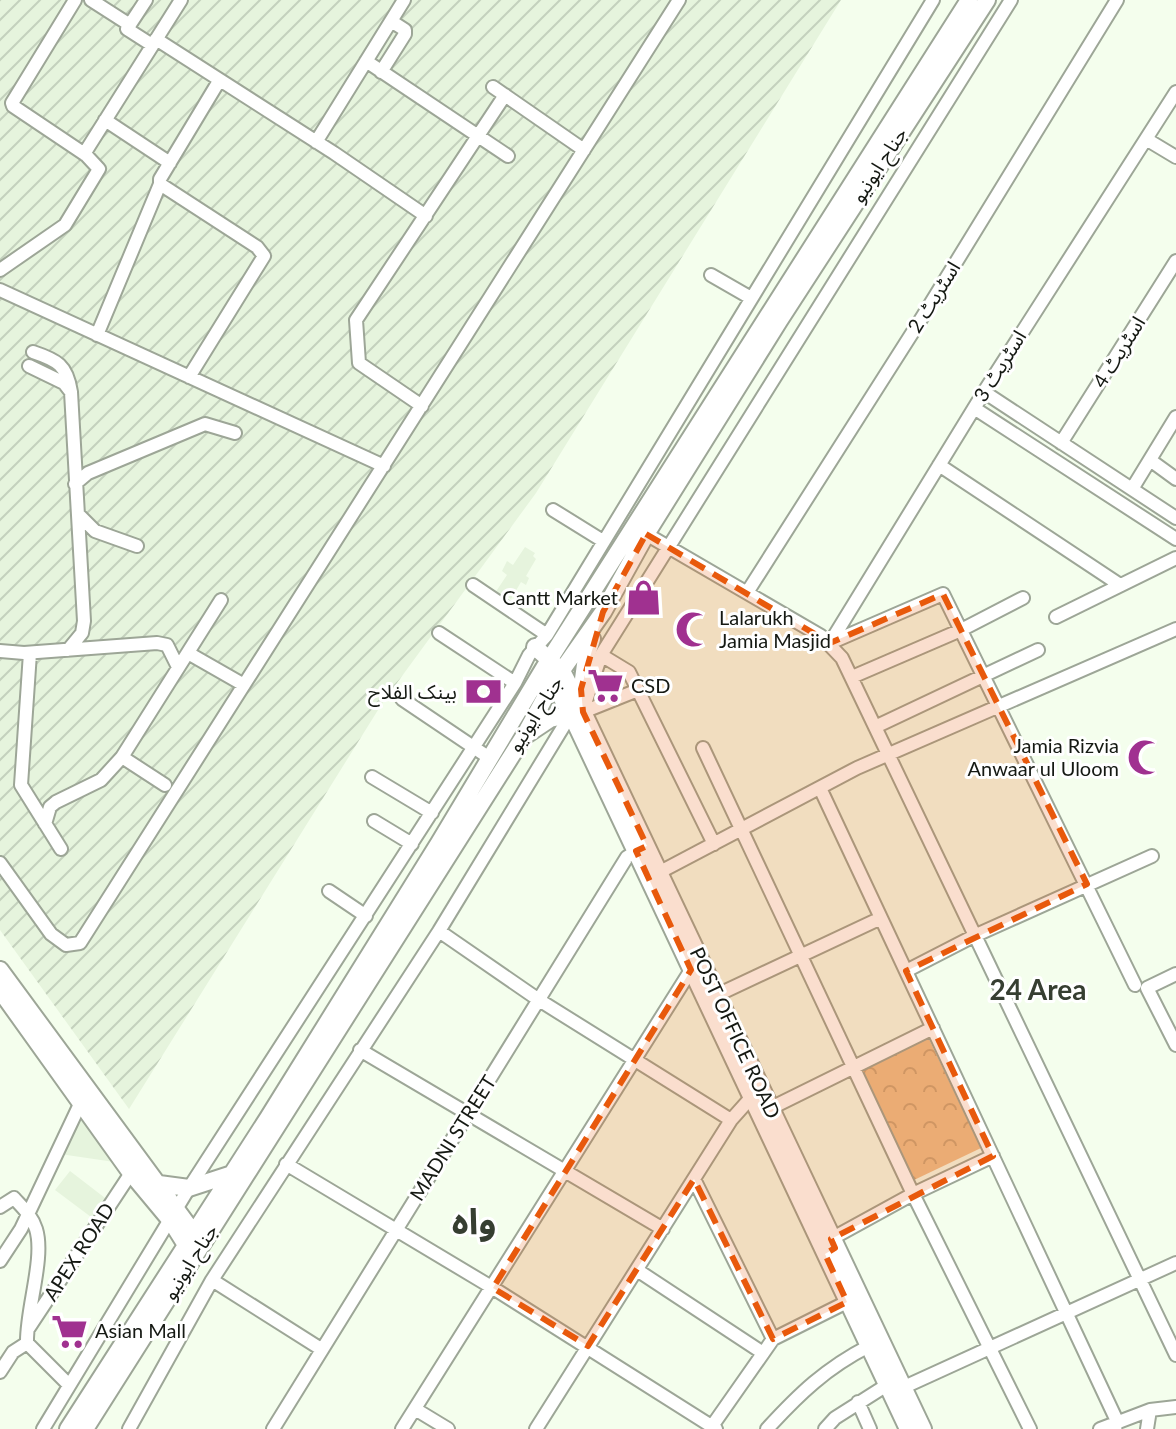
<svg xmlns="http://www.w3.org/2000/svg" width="1176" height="1429" font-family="Lato,'Noto Sans Arabic',sans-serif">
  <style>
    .built { fill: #e6f4dd }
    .industrial { fill: url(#industrial-furrows) }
    .park { fill: url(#park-crowns) }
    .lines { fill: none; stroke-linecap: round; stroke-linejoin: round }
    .minor-casing { stroke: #9da697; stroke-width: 16 }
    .major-casing { stroke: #9da697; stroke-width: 20 }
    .minor { stroke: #fff; stroke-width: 12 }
    .major { stroke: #fff; stroke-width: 16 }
    .marked { fill: #e8590c; fill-opacity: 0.2; stroke: #e8590c; stroke-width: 6; stroke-dasharray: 16 10; stroke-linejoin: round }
    .labels { text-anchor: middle; stroke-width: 6; stroke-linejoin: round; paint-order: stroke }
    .street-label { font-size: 20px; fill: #151913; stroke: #fff }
    .poi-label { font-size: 20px; fill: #151913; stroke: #fff; text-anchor: end }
    .district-label { font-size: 28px; font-weight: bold; fill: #363e31; stroke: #fff }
    .town-label { font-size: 36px; font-weight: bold; fill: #363e31; stroke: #fff }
  </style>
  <defs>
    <pattern id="industrial-furrows" width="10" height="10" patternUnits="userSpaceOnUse" patternTransform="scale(2)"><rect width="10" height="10" fill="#e6f4dd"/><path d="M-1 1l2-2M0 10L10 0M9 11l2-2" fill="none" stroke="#c4d1bd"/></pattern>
    <pattern id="park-crowns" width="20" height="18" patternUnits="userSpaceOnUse" patternTransform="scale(2)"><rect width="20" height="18" fill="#edc18f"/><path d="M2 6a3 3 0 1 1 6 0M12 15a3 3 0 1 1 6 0" fill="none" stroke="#caa57a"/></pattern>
  </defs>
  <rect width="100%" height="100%" fill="#f4feed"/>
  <path class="built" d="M525,547L535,553L533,556L536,559L526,576L529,578L526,585L521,582L511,599L507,596L505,600L495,593L507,575L502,571L507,561L513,565Z
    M82,1113L121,1163L60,1154Z
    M70,1171L109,1201L95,1220L55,1190Z"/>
  <path class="industrial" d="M0,0H841L536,493L383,702L129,1109L0,930Z"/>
  <path class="park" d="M928,1037L981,1148L914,1180L861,1069Z"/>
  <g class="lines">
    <defs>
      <path id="minor" d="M91,0L130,25
        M146,0L127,29L152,45
        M156,39L334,153L426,216
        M366,61L508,156
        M381,72L405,34V30L391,21
        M493,87L584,150
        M105,120L170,163
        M1146,139L1176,157
        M316,142L404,0
        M84,154L181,0
        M0,270L65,225L99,169L86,155L13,106L12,103L75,0
        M711,275L751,298
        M0,290L384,466
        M97,335L160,184
        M33,352C57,360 67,365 71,392L84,621L82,633L68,650
        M29,366L64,383L71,392
        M189,377L264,256L257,247L160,184V179L219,81
        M984,392L1176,518
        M422,406L359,363L356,320L505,95
        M974,408L1176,539
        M1061,443L1176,261
        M1150,460L1176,479
        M939,465L1120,585
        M75,484L88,473L205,424L235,433
        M1132,489L1176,417
        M553,510L603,541
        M78,514L95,531L137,546
        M646,534L821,636L842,658L1176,1355
        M473,585L547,635
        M748,591L923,316L1117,0
        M1056,617L1176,558
        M439,633L515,683
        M830,643L984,392L1176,92
        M830,643L943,594L1135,985
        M0,651L24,653L157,643L167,645L178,667
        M30,653L21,785L61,849
        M188,653L244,685
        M601,655L629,672L714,844
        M852,677L961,630L1023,598
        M402,699L491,759
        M586,701L601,655L1011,0
        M583,712L638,690
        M875,727L1038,650
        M703,748L913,1194L1030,1429
        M122,757L165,785
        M372,777L432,813
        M820,788L1117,1421L1115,1429
        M374,821L412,844
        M45,824L50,807L56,802L101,780L122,757L221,600
        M0,863L51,934L66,945L80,943L679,0
        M660,872L857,768L1176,629
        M329,891L366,916
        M439,931L539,1000L731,1120
        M906,971L974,936L1152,856
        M1176,974L1147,988L1176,1045
        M717,995L881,918
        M360,1050L663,1229
        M771,1108L933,1028
        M286,1164L493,1288L716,1429
        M694,1179L773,1339
        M0,1207L14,1198C23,1208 32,1216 36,1229C45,1258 26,1310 27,1343L69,1385
        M831,1239L913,1194L993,1156
        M0,1261L21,1229L81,1102
        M637,1270L763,1353
        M212,1280L321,1349
        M28,1329L131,1173
        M0,1372L13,1352L27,1343
        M902,1388L1176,1263
        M858,1402L870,1429
        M415,1409L448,1429
        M43,1429L189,1188L515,683L529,655L547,635L933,0
        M129,1429L212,1280L439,931L571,714
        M273,1429L627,857L640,849
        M402,1429L691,970
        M536,1429L731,1120L756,1092
        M710,1429L773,1339L847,1302
        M767,1429C799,1394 826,1368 869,1346
        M825,1429L835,1418L887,1385
        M1100,1429L1150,1410L1176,1407
        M1147,1429L1150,1410"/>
      <path id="major" d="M535,647L562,671L583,712L923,1429
        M549,676L571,714L908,1429
        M583,706C581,682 584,661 592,639
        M526,735L550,719L571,714
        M0,970L198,1239
        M0,990L131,1173L171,1221L186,1245
        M159,1184L189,1188L232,1174
        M68,1429L268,1118L439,843L544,668L969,0
        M85,1429L524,736L553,683L603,612L648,531L779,321L987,0"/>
    </defs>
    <use href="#minor" class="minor-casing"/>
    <use href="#major" class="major-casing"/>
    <use href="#minor" class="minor"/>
    <use href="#major" class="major"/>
  </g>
  <path class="marked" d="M646,534L830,643L943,594L1087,884L906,971L993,1156L831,1239L835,1248L825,1254L847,1302L773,1339L694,1179L588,1346L493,1288L691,970L636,851L647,846L583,712L581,689L603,612Z"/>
  <defs>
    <symbol id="shop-bare" viewBox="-9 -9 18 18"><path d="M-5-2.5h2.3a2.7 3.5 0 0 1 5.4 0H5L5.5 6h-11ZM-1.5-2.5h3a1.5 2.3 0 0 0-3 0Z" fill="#a03190" stroke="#fff" stroke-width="2.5" paint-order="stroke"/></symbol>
    <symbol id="mosque-bare" viewBox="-9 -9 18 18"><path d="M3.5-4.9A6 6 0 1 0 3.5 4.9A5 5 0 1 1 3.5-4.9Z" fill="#a03190" stroke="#fff" stroke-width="2.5" paint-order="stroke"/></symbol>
    <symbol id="supermarket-bare" viewBox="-9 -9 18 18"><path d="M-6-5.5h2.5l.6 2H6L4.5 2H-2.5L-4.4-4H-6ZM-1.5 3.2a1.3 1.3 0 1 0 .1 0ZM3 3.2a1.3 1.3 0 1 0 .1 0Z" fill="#a03190" stroke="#fff" stroke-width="2.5" paint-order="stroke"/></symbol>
    <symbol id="bank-bare" viewBox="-9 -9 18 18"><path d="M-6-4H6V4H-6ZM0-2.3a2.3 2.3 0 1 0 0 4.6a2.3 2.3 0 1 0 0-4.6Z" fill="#a03190" stroke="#fff" stroke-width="2.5" paint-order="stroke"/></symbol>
  </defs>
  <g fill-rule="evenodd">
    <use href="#shop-bare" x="618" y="572" width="51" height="51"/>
    <use href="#mosque-bare" x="668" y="604" width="51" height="51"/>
    <use href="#supermarket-bare" x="580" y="660" width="51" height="51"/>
    <use href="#bank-bare" x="458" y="666" width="51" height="51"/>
    <use href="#mosque-bare" x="1120" y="732" width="51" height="51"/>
    <use href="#supermarket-bare" x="44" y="1306" width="51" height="51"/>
  </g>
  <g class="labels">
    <g class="street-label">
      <text transform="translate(879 165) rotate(-57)" y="7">جناح ایونیو</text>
      <text transform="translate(934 297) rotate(-58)" y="7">اسٹریٹ 2</text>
      <text transform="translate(1119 352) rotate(-58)" y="7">اسٹریٹ 4</text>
      <text transform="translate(1000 366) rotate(-58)" y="7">اسٹریٹ 3</text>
      <text transform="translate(535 714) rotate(-58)" y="7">جناح ایونیو</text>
      <text transform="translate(735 1033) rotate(65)" y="7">POST OFFICE ROAD</text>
      <text transform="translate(453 1138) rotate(-58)" y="7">MADNI STREET</text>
      <text transform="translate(79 1252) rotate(-57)" y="7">APEX ROAD</text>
      <text transform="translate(190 1262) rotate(-58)" y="7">جناح ایونیو</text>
    </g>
    <g class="poi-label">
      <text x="618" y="605">Cantt Market</text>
      <text x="719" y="625" text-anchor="start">Lalarukh<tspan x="719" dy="23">Jamia Masjid</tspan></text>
      <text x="631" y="693" text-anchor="start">CSD</text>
      <text x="457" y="699">بینک الفلاح</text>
      <text x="1119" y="753">Jamia Rizvia<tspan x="1119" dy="23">Anwaar ul Uloom</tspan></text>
      <text x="95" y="1338" text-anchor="start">Asian Mall</text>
    </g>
    <g class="district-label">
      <text x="1038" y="1000">24 Area</text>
    </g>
    <g class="town-label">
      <text x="474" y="1234">واہ</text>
    </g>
  </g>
</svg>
